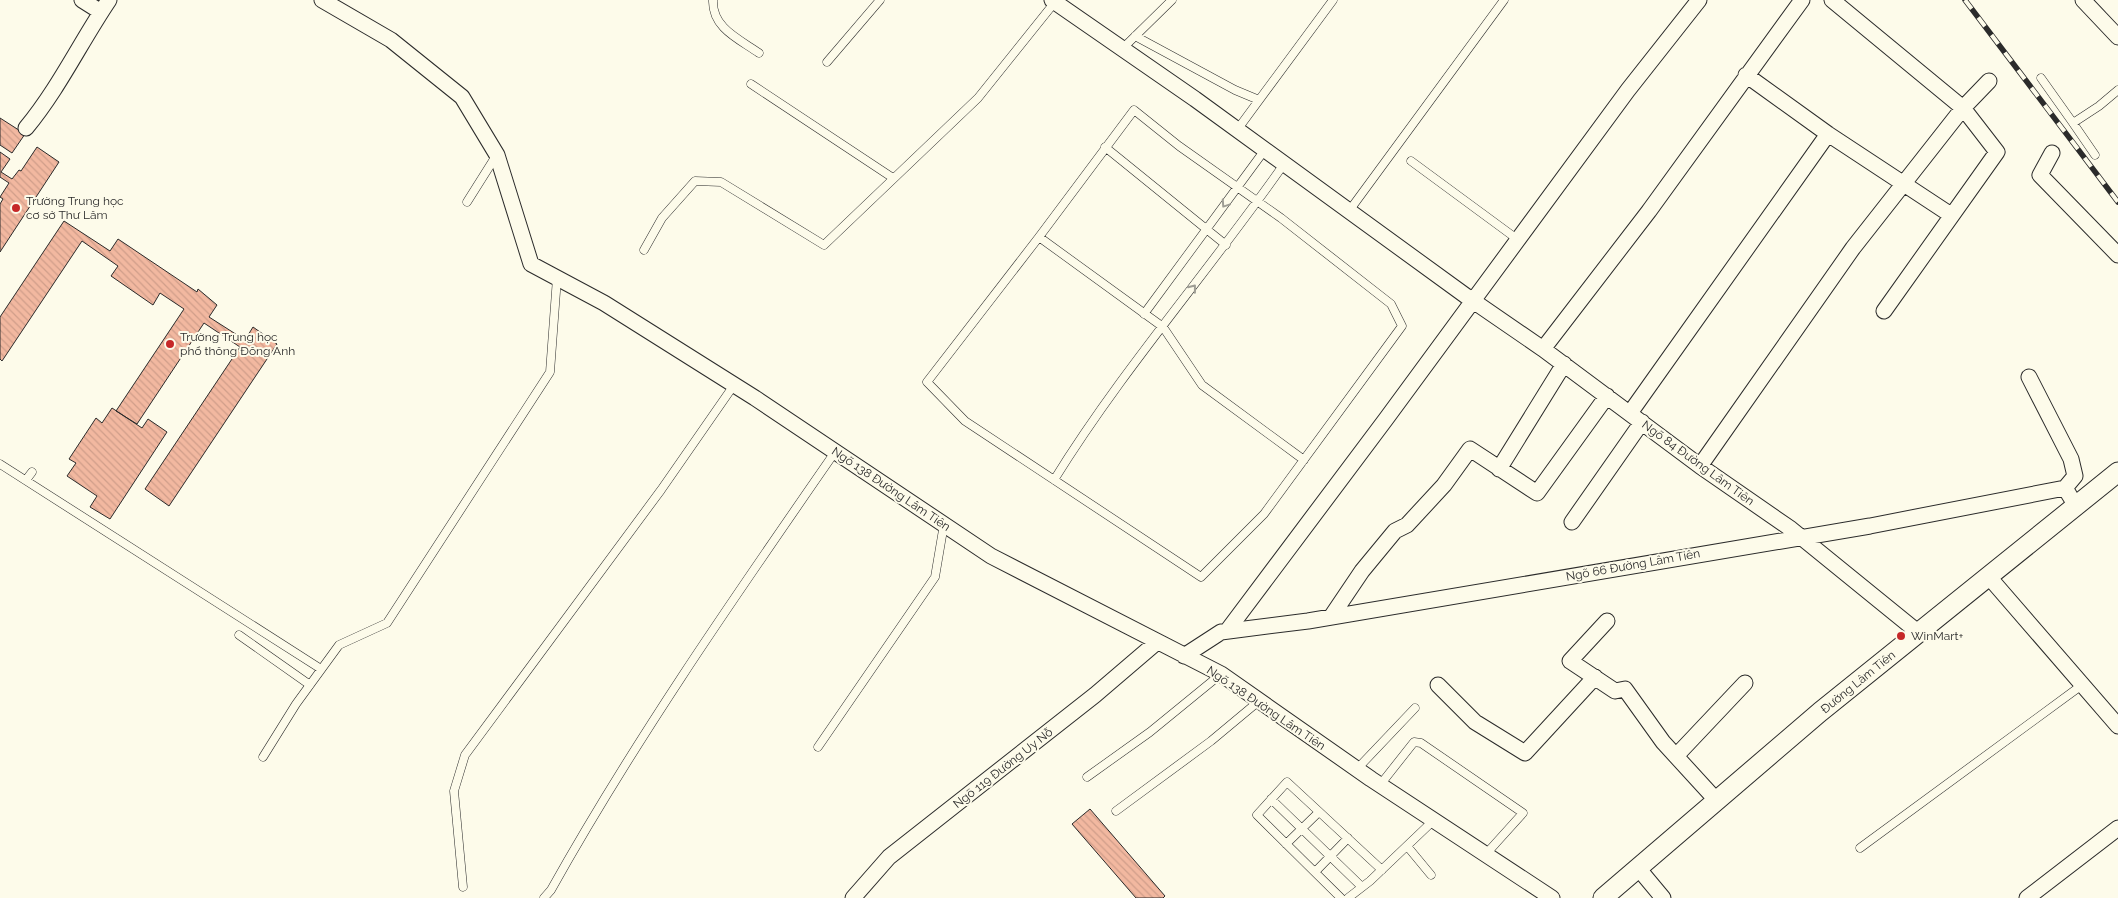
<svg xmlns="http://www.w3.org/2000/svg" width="2118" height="898" font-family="Raleway,sans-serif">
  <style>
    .building { fill: url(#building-back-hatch); stroke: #2b2b2b }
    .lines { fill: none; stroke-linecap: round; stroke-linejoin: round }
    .service-casing { stroke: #2b2b2b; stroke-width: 9 }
    .minor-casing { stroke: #2b2b2b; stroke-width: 17 }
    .tertiary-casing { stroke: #2b2b2b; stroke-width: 21 }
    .service { stroke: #fdfbea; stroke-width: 8 }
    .minor { stroke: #fdfbea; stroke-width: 15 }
    .tertiary { stroke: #fdfbea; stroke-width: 19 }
    .rail-casing { stroke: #2b2b2b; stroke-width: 5.5 }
    .rail { stroke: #fdfbea; stroke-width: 4; stroke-dasharray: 11; stroke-linecap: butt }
    .oneway { stroke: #9e9d94 }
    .poi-dot { fill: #c62828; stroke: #fdfbea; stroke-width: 2 }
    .labels { text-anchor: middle; stroke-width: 4; stroke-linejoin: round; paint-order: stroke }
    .poi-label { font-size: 12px; fill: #2b2b2b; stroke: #fdfbea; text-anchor: start }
    .street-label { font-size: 12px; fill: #2b2b2b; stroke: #fdfbea }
  </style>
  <defs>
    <pattern id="building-back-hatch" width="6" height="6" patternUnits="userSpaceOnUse" patternTransform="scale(1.25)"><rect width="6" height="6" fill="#f2b8a0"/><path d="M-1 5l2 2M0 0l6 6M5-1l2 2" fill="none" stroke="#d09e8a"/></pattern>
  </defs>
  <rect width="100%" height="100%" fill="#fdfbea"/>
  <path class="building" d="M0,118L25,134L12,153L0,145Z
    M37,147L59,162L0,252V204L3,199L0,197L9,183L0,177V152L10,159L1,172L12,179L19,170L21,171Z
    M64,221L110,251L118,239L197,292L198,289L217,305L209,317L245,340L253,327L277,344L169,506L145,489L240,347L204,323L137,424L116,411L184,309L160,293L153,305L111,276L118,266L82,241L2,361L0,359V317Z
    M112,408L142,428L148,419L167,432L110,519L90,507L97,496L67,476L76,463L69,459L96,418L102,423Z
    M1090,809L1165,896L1163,898H1136L1072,824Z"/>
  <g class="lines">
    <defs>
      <path id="service" d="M713,0C712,28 739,39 759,53
        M1135,36L1235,90L1259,100
        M1122,49L1172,0
        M827,62L880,0
        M2041,78L2073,123L2099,106L2118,90
        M751,84L893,178
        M1134,110L1179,146L1281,218L1391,304L1402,326L1264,514L1201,577L965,421L927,382L1039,237Z
        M2073,123L2095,155
        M1237,130L1333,0
        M1105,147L1226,245
        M1411,161L1517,239
        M467,202L496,156
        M1349,211L1504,0
        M1039,237L1163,327L1202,385L1304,460
        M644,250L662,218L695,181L721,182L824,245L978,98L1055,2
        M1144,314L1264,151
        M0,464L321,669
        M26,480L32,472
        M1054,480C1122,370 1209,271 1284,164
        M239,635L310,685
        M818,747L935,577L944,524
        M263,757L296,704L339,645L387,623L550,372L557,278
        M1357,769L1415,708
        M1087,777L1150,732L1221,674
        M1380,785L1414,742L1421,743L1523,813L1486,854
        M1271,799L1362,887
        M1116,811L1211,741L1259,701
        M1286,844L1319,812
        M1407,846L1431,875
        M1860,848L2082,685
        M1315,872L1348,838
        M463,887L454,791L465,755L661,490L734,385
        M544,898L551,890C636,738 736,595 835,452
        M1341,898L1257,815L1287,782L1382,870
        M1348,898L1370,881L1434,820"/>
      <path id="minor" d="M82,0L101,12
        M322,0L391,40L462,97L497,155L531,264L604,303L755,398L991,556L1221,674L1371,779L1552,898
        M1052,0L1195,99L1466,296L1543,349L1700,466L1791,529L1919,633
        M1832,0L1963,108L1997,152L1884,311
        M2083,0L2118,37
        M1746,75L1828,134L1951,215
        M26,128C59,88 80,43 109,0
        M2052,153L2040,175L2118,255
        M1543,349L1649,211L1802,0
        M2029,377L2071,459L2075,476L2065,488
        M1630,413L1828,134
        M1700,466L1853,248L1963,108L1989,81
        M1499,469L1564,364
        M1572,522L1642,422
        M1989,577L2118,726
        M1331,617L1362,571L1395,531L1407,525L1444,485L1470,449L1537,493L1607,396
        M1607,621L1570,661L1615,691L1625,689L1663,742L1717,801
        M1227,631L1386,419L1628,90L1699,0
        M1184,656L1221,632L1308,621L1870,526L2065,488L2076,506
        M1438,685L1475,722L1525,753L1595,677
        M1676,756L1745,683
        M1638,868L1663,898
        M853,898L889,857L1095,695L1157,642
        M2027,898L2118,828"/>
      <path id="tertiary" d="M1603,898L1820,712L2118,472"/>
    </defs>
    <use href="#service" class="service-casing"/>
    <use href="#minor" class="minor-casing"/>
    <use href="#tertiary" class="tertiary-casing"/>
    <use href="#service" class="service"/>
    <use href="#minor" class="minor"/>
    <use href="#tertiary" class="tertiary"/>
    <defs>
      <path id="rail" d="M1965,0L2118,202"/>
    </defs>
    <use href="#rail" class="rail-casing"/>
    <use href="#rail" class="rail"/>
  </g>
  <defs><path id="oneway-chevron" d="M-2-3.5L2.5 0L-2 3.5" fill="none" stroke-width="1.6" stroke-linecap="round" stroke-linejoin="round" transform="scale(1.25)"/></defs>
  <g class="oneway">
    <use href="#oneway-chevron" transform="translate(1225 204) rotate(124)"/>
    <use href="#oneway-chevron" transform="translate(1193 288) rotate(-52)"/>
  </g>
  <g class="poi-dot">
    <circle cx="16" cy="208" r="5"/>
    <circle cx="170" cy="344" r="5"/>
    <circle cx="1901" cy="636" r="5"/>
  </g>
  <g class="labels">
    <g class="poi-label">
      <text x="26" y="205">Trường Trung học<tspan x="26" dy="14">cơ sở Thư Lâm</tspan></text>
      <text x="180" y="341">Trường Trung học<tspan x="180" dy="14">phổ thông Đông Anh</tspan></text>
      <text x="1911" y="640">WinMart+</text>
    </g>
    <g class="street-label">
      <text transform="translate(1698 463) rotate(36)" y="4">Ngõ 84 Đường Lâm Tiên</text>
      <text transform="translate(891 489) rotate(34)" y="4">Ngõ 138 Đường Lâm Tiên</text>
      <text transform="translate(1633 565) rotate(-10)" y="4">Ngõ 66 Đường Lâm Tiên</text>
      <text transform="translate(1858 682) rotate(-39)" y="4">Đường Lâm Tiên</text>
      <text transform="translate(1266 708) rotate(34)" y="4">Ngõ 138 Đường Lâm Tiên</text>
      <text transform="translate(1003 768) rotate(-38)" y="4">Ngõ 119 Đường Uy Nỗ</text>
    </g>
  </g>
</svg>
